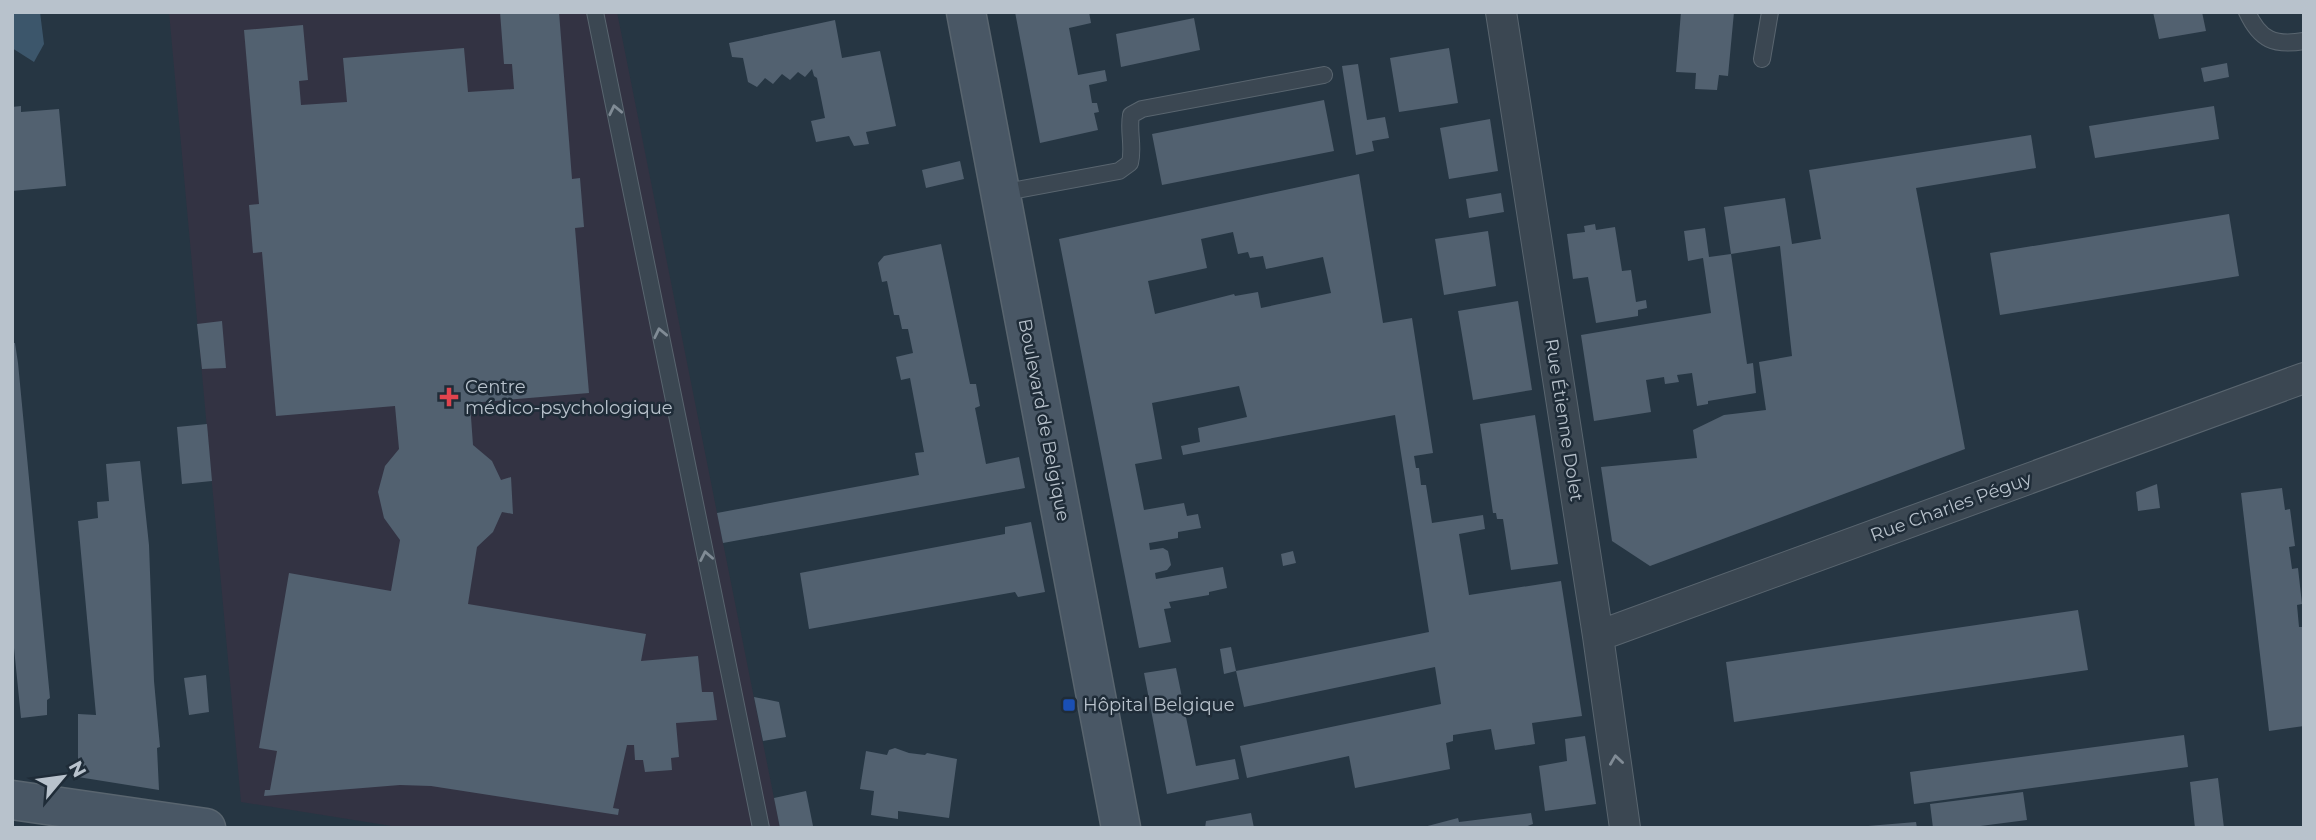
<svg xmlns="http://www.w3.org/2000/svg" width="2316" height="840" font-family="Montserrat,sans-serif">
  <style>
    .medical { fill: #333343 }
    .water { fill: #3c566b }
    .building { fill: #526170; fill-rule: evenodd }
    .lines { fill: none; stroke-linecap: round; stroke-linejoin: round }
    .lane-casing { stroke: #59656f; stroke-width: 18 }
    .street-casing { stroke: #59656f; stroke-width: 32 }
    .secondary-casing { stroke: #59656f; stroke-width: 41 }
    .lane { stroke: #3b4752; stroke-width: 16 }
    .street { stroke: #3b4752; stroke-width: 30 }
    .secondary { stroke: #495765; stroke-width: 38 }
    .oneway { stroke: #808b95 }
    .health-dot { fill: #e0444e; stroke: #1f2c38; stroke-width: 2.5 }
    .transit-dot { fill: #1a4fb4; stroke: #1f2c38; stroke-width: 2.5 }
    .labels { text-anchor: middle; stroke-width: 5; stroke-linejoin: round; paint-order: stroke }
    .poi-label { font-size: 18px; fill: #b8c2cc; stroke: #1f2c38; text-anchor: start }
    .street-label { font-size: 18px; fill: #b8c2cc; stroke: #1f2c38 }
  </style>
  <rect width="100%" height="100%" fill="#263643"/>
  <path class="medical" d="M169,12H617L780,828H404L241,802Z"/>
  <path class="water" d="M12,12H40L44,44L34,62L12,48Z"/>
  <path class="building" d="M500,12H559L572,179L580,178L584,227L575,228L589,393L470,403L473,445L492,461L501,480L511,477L513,514L502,512L493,532L477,547L468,604L646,634L641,661L698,656L702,692H713L717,720L676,723L679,757L671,758L672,770L645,772L643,760H635L634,745H627L613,808L619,809L618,815L431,786L400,785L264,796L265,790H270L277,751L259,748L289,573L391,591L400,540L384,518L378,492L385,466L399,449L395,406L276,416L262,252L253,253L249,205L259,204L244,30L303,25L308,80L299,81L301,105L347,102L343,58L464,48L468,92L514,89L512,64H504Z
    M1015,12H1089L1091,23L1069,28L1078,75L1105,70L1107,81L1089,85L1092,103H1097L1099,112L1094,113L1098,130L1040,143Z
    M1681,12H1734L1728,76L1719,75L1717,90L1695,89L1696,73L1676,72Z
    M2153,12H2202L2206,31L2159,39Z
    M1194,18L1200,50L1121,67L1116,34Z
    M835,20L842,58L880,51L896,126L866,132L869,144L854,146L849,136L816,142L811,121L825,118L817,78L814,76L812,69L805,77L798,72L790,80L782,74L773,84L765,78L757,87L748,82L743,58L732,57L729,43Z
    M1449,48L1458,103L1399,112L1390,58Z
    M2227,63L2229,77L2204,82L2201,68Z
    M1358,64L1367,120L1385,117L1389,138L1372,141L1374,151L1356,155L1342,66Z
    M1324,100L1334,151L1162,185L1152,134Z
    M21,106V112L59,109L66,186L12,191V107Z
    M2214,106L2219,139L2095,158L2089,126Z
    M1490,119L1498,171L1449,179L1440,128Z
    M2031,135L2036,168L1916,188L1965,449L1650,566L1612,541L1601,467L1697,458L1693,430L1724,415L1766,410L1759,362L1792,356L1780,246L1731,254L1724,207L1785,198L1792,244L1821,239L1809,170Z
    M960,161L964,179L926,188L922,170Z
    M1359,174L1383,323L1412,318L1433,453L1414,456L1416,468H1419L1421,485H1426L1432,523L1483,515L1485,529L1459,534L1469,595L1561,581L1582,716L1532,723L1535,744L1495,750L1491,729L1453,735V741L1446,743L1450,769L1355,788L1349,756L1247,778L1240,746L1441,704L1435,667L1244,707L1236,671L1429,632L1395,415L1183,455L1181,446L1200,442L1198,428L1247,417L1239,386L1152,403L1162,459L1135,464L1144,510L1184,503L1187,516L1198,514L1201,528L1178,532V538L1149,543L1150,550L1163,548L1168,551L1171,565L1167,570L1155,573L1156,579L1223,567L1227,588L1209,592V595L1169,602L1171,608L1164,609L1171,642L1139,648L1059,239ZM1233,232L1238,254L1248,252L1250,258L1263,256L1266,269L1323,257L1331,293L1261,308L1258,292L1235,296L1234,294L1155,314L1148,281L1207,268L1201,239Z
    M1501,193L1504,212L1469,218L1466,199Z
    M2229,214L2239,276L2000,315L1990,253Z
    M1595,224L1596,230L1615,227L1622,271L1631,270L1636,302L1646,300L1647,308L1638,310V316L1596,323L1588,277L1573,279L1567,234L1585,232L1584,226Z
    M1705,228L1709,257L1731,254L1747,364L1753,363L1756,393L1708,401V404L1697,406L1692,373L1677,375L1679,382L1665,384L1664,377L1646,380L1651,412L1594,421L1581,335L1711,313L1703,258L1688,261L1684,231Z
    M1488,231L1496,286L1444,295L1435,239Z
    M941,244L970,384H976L980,406L975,408L986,464L1019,457L1025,488L723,543L717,513L919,475L915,453L924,452L910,378L901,380L896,357L913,353L908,329H902L899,315H894L887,281L882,282L878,263L884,256Z
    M1518,301L1532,390L1473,400L1458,311Z
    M222,321L226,368L202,369L197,324Z
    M12,343H15L18,363L50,698L47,700V715L21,718L12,628Z
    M1535,415L1558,564L1511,570L1503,519H1497L1496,513H1493L1480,424Z
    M207,424L212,481L182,484L177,427Z
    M140,461L149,545L154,681L160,747L157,748L159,790L78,777V714L96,715L78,521L98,518L97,502L109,501L106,464Z
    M2157,484L2160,508L2138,511L2136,492Z
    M2282,488L2285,510L2290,509L2295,546L2289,547L2292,569L2298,568L2302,604L2297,605L2299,627H2304V726L2269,731L2241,493Z
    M1031,522L1045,592L1018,597L1015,592L809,629L800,573L1005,534V527Z
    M1293,551L1296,563L1283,566L1281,554Z
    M2078,610L2088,670L1734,722L1726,662Z
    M1231,647L1236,671L1224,674L1220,649Z
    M1176,668L1196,766L1235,759L1239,779L1167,794L1144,673Z
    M206,675L209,712L189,715L184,678Z
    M754,697L779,702L786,737L763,741Z
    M2184,735L2188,767L1914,804L1910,772Z
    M1585,736L1596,804L1545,811L1539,766L1567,761L1565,739Z
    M895,748L909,753L925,755L927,753L957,759L949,818L898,811V819L871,815L874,791L860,789L866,751L887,755L889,750Z
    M2218,778L2224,828H2195L2190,782Z
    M806,791L813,826L780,828L774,798Z
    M2023,792L2027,820L1965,828H1933L1930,804Z
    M1251,813L1254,828H1205L1206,821Z
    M1531,813L1533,824L1522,828H1420L1458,818L1459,822Z
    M1916,822L1917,828H1868V826Z"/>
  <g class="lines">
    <defs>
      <path id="lane" d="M595,12L761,828
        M2247,12C2260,40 2274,46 2304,41
        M1762,59L1770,12
        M1001,193L1119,171L1130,163C1134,146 1128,132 1131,115L1142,109L1324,75"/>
      <path id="street" d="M1501,12L1598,636L1625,828
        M1598,636L2304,378"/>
      <path id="secondary" d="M966,12L1121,828
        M12,800L206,828"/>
    </defs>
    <use href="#lane" class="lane-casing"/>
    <use href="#street" class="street-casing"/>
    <use href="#secondary" class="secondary-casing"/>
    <use href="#lane" class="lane"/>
    <use href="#street" class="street"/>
    <use href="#secondary" class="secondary"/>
  </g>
  <defs><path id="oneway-chevron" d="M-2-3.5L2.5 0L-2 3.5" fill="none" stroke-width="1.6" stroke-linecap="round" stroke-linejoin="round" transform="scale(1.75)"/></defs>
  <g class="oneway">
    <use href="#oneway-chevron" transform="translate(615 110) rotate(-102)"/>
    <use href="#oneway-chevron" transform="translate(660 333) rotate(-102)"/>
    <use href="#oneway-chevron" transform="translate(706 556) rotate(-101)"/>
    <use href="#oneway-chevron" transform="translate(1616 760) rotate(-98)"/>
  </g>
  <path class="health-dot" d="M445.5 386.5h7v7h7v7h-7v7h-7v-7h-7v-7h7z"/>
  <rect class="transit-dot" x="1062" y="698" width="14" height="14" rx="3.5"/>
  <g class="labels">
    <g class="poi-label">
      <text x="465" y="393">Centre<tspan x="465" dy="21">médico-psychologique</tspan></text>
      <text x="1083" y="711">Hôpital Belgique</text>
    </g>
    <g class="street-label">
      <text transform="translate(1044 420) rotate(79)" y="6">Boulevard de Belgique</text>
      <text transform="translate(1564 420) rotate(81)" y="6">Rue Étienne Dolet</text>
      <text transform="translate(1951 507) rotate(-20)" y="6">Rue Charles Péguy</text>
    </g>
  </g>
  <rect width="2316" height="840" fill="none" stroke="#b8c2cc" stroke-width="28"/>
  <g transform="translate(63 777) rotate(61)" stroke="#1f2c38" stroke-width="5" paint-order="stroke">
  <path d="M0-5L12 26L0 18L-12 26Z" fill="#b8c2cc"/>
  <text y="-10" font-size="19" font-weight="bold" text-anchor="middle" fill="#b8c2cc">N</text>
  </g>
</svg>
